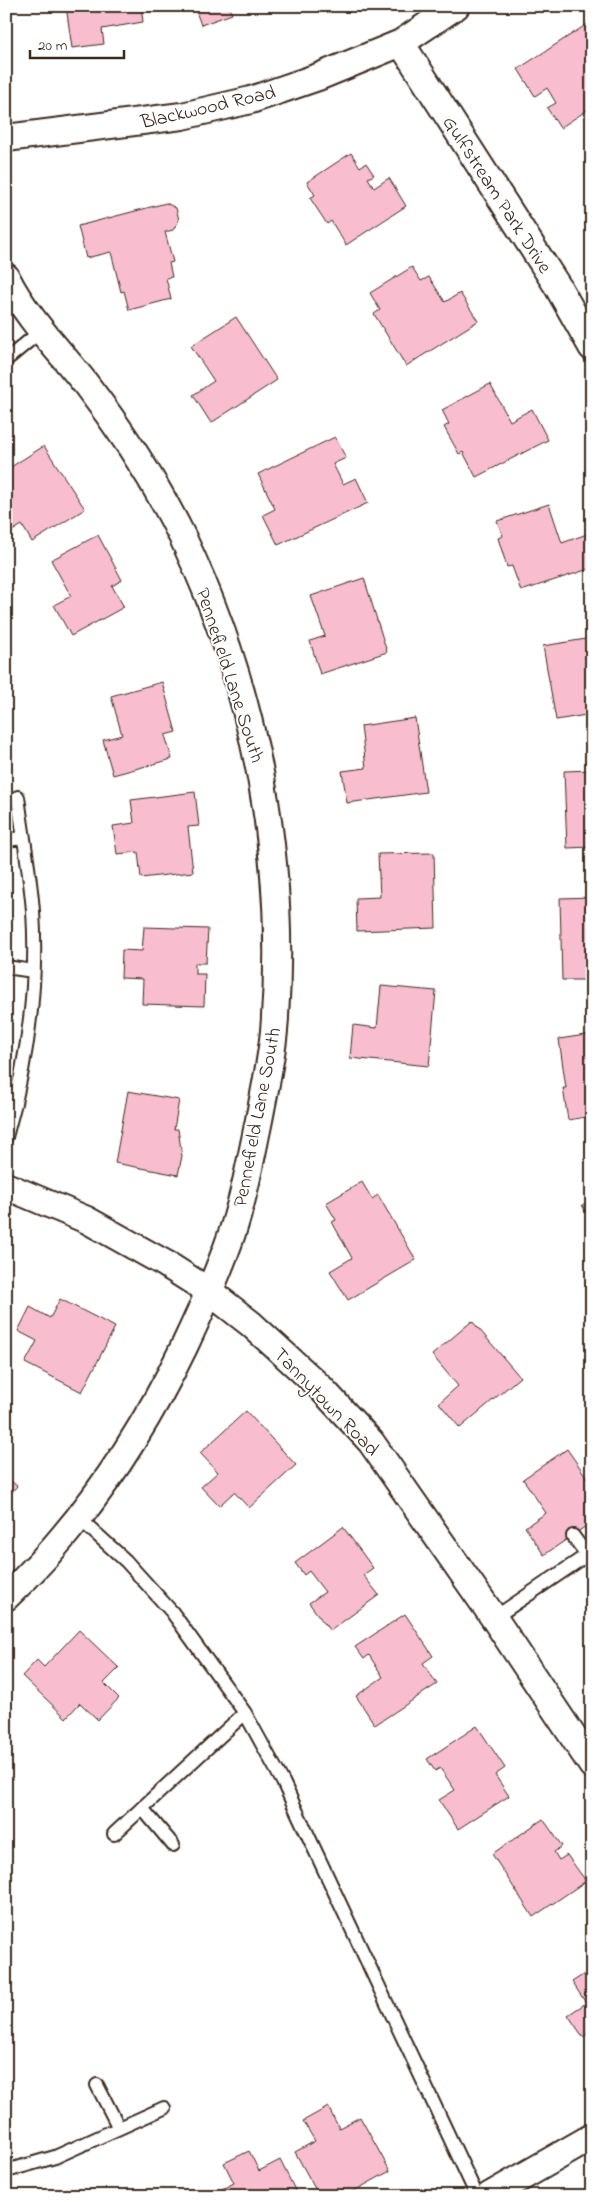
<svg xmlns="http://www.w3.org/2000/svg" width="598" height="2202" font-family="'Indie Flower',sans-serif">
  <style>
    .building { fill: #f8bed0; stroke: #3b2a1e }
    .lines { fill: none; stroke-linecap: round; stroke-linejoin: round }
    .service-casing { stroke: #3b2a1e; stroke-width: 16 }
    .minor-casing { stroke: #3b2a1e; stroke-width: 30 }
    .service { stroke: #fff; stroke-width: 12 }
    .minor { stroke: #fff; stroke-width: 26 }
    .labels { text-anchor: middle; stroke-width: 4; stroke-linejoin: round; paint-order: stroke }
    .street-label { font-size: 20px; fill: #3b2a1e; stroke: #fff }
  </style>
  <rect width="100%" height="100%" fill="#fff"/>
  <filter id="ink" filterUnits="userSpaceOnUse"><feTurbulence type="fractalNoise" baseFrequency=".02" numOctaves="2"/><feDisplacementMap in="SourceGraphic" scale="10" xChannelSelector="R" yChannelSelector="G"/><feConvolveMatrix kernelMatrix="1 2 1 2 8 2 1 2 1" color-interpolation-filters="sRGB"/></filter>
  <g filter="url(#ink)">
    <path class="building" d="M66,6H141L143,22L102,29L104,44L72,48Z
      M194,6H229L232,14L201,25Z
      M592,21V107L560,128L547,108L556,103L547,88L535,96L518,69Z
      M351,153L360,167L366,163L374,175L368,178L374,188L389,178L406,206L346,245L331,221L327,224L310,198L315,195L307,182Z
      M166,203L176,208L179,220L173,230L165,232L173,262L169,263L172,277L166,278L171,299L129,310L124,291L121,292L111,252L86,258L78,226Z
      M412,267L421,281L429,277L445,302L460,293L478,321L406,366L374,314L380,310L370,293Z
      M236,317L277,380L211,423L193,395L214,381L191,346Z
      M490,384L510,421L532,409L548,440L476,477L463,452L459,454L444,427L449,424L442,410Z
      M335,437L346,458L333,464L343,484L356,478L368,503L278,545L263,515L275,509L258,474Z
      M44,446L85,509L32,542L22,525L6,535V470Z
      M549,504L562,543L587,534L592,550V568L521,591L512,566L507,567L498,538L503,536L497,521Z
      M98,535L122,580L112,586L124,607L71,636L54,605L71,596L51,560Z
      M364,578L387,652L320,674L310,641L325,636L311,596Z
      M592,638V714L556,720L543,646Z
      M162,682L176,732L165,735L172,759L113,775L103,740L122,735L111,696Z
      M415,718L426,792L347,803L342,771L366,768L361,726Z
      M592,770V847L567,848L564,771Z
      M195,792L199,826L188,827L193,872L141,878L138,852L117,854L113,826L134,823L131,800Z
      M434,853L436,928L357,931L356,898L380,897L378,854Z
      M592,897V980H562L560,898Z
      M144,927L208,929L206,963H195V974H205L204,1006L142,1004L143,979L121,978L122,950L142,951Z
      M381,986L436,991L429,1066L350,1058L353,1025L377,1028Z
      M592,1034V1116L568,1120L563,1088H566L559,1039Z
      M128,1091L179,1100L174,1129H178L182,1156L178,1175L115,1163Z
      M362,1182L372,1199L378,1195L416,1260L348,1300L330,1271L352,1258L332,1222L336,1220L326,1203Z
      M592,1200V1232L586,1222L590,1219L582,1205Z
      M60,1299L115,1327L82,1392L25,1363L37,1341L18,1331L30,1307L50,1318Z
      M472,1321L520,1377L460,1428L439,1403L458,1386L432,1355Z
      M246,1411L296,1465L249,1508L234,1492L219,1506L201,1487L218,1472L200,1453Z
      M567,1449L592,1485V1522L544,1555L525,1527L546,1513L523,1479Z
      M6,1477L17,1486L6,1499Z
      M343,1527L373,1568L363,1575L379,1595L330,1631L309,1603L325,1592L309,1571L304,1575L295,1563Z
      M405,1614L433,1656L423,1663L437,1684L375,1725L356,1696L383,1677L369,1655L364,1659L355,1647Z
      M79,1630L119,1668L104,1683L119,1698L98,1720L80,1703L66,1718L22,1676L37,1660L44,1667Z
      M477,1726L505,1768L495,1775L509,1796L458,1829L439,1800L455,1790L440,1768L435,1771L427,1759Z
      M543,1819L562,1846L554,1852L559,1860L567,1855L586,1881L533,1917L492,1854Z
      M592,1969V2031L583,2037L568,2015L586,2003L572,1982Z
      M328,2107L339,2128L360,2117L390,2171L345,2196H319L295,2152L315,2141L303,2121Z
      M249,2151L259,2171L280,2160L298,2196H213L212,2194L234,2183L224,2163Z"/>
    <g class="lines">
      <defs>
        <path id="service" d="M6,360L42,330
          M6,840L23,838
          M6,967L33,971
          M6,1137C27,1064 38,987 33,911C30,873 23,835 18,797
          M79,1518L126,1561L172,1612L245,1713L283,1782L477,2196
          M494,1618L587,1555L573,1536
          M142,1808L173,1845
          M114,1834L245,1713
          M97,2085L119,2128
          M6,2171L55,2157L164,2108"/>
        <path id="minor" d="M401,43L558,287L592,347
          M6,138L182,116L251,100L318,77L401,43L456,6
          M6,277C26,317 58,349 85,383C122,431 156,483 183,538C256,691 288,862 274,1031C271,1062 264,1094 258,1125C250,1163 243,1202 230,1239C217,1276 201,1311 184,1347C139,1440 82,1526 6,1597
          M6,1186L87,1220L166,1264L210,1292L251,1324L321,1388L371,1442L494,1618L592,1765
          M489,2196L592,2137"/>
      </defs>
      <use href="#service" class="service-casing"/>
      <use href="#minor" class="minor-casing"/>
      <use href="#service" class="service"/>
      <use href="#minor" class="minor"/>
    </g>
  </g>
  <g class="labels">
    <g class="street-label">
      <text transform="translate(208 106) rotate(-13)" y="7">Blackwood Road</text>
      <text transform="translate(498 194) rotate(57)" y="7">Gulfstream Park Drive</text>
      <text transform="translate(231 675) rotate(72)" y="7">Pennefield Lane South</text>
      <text transform="translate(256 1117) rotate(-79)" y="7">Pennefield Lane South</text>
      <text transform="translate(327 1401) rotate(46)" y="7">Tannytown Road</text>
    </g>
  </g>
  <rect width="598" height="2202" fill="none" stroke="#fff" stroke-width="25"/>
  <rect x="12" y="12" width="573" height="2177" fill="none" stroke="#3b2a1e" stroke-width="2" filter="url(#ink)"/>
  <path d="M30 50v8h94v-8" fill="none" stroke="#3b2a1e" stroke-width="2.5"/>
  <text x="38" y="50" font-size="15" fill="#3b2a1e" stroke="#ffffff" stroke-width="4" paint-order="stroke">20 m</text>
</svg>
